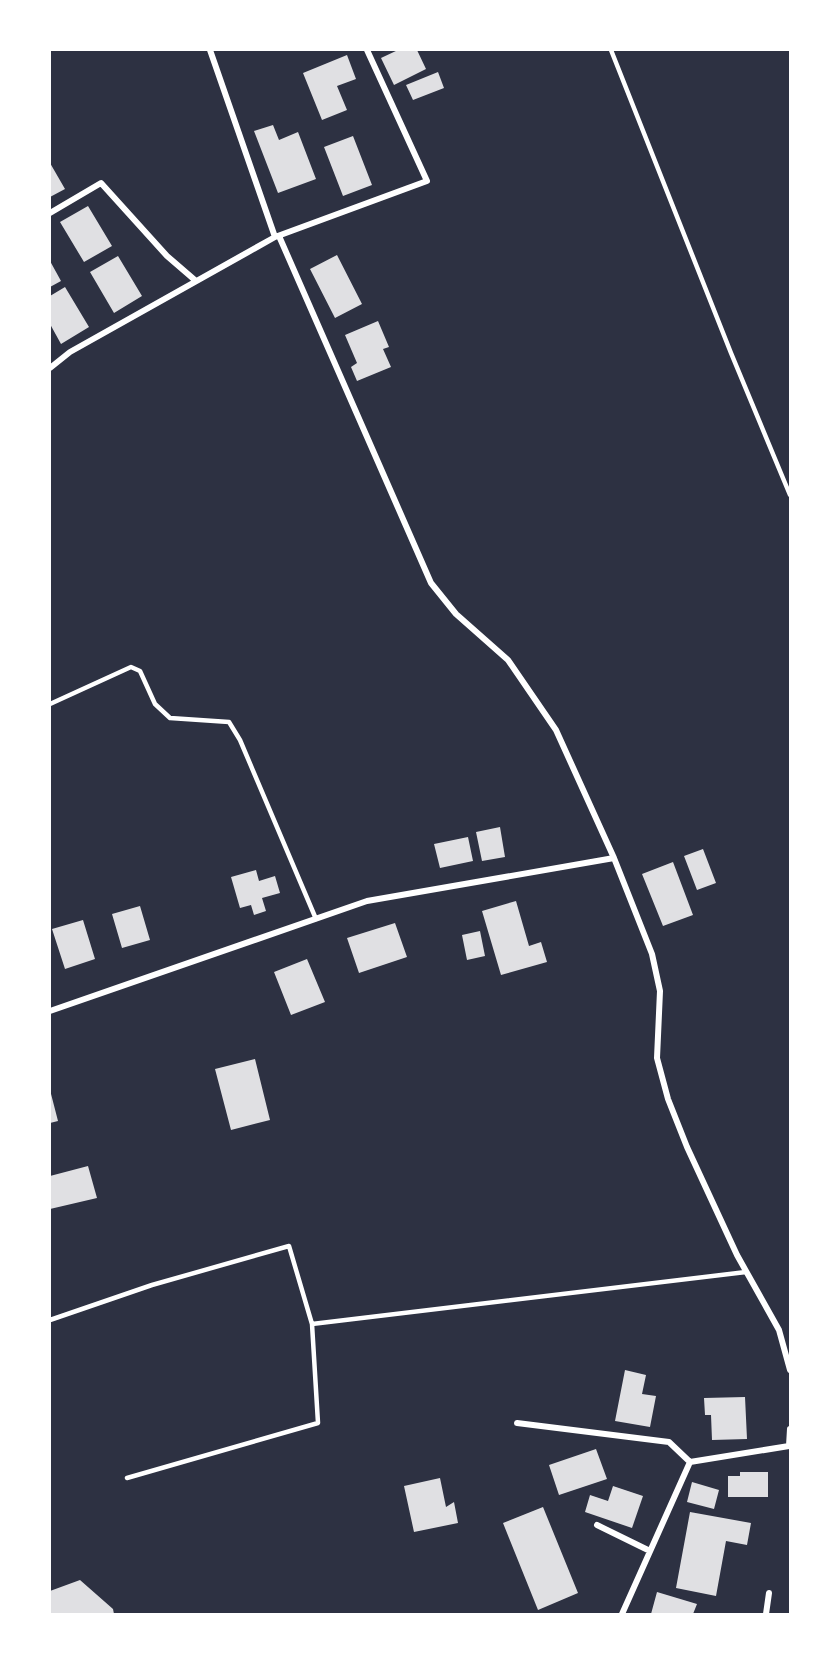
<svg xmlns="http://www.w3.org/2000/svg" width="840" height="1664" font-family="'Space Grotesk',sans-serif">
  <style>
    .building { fill: #e0e0e3 }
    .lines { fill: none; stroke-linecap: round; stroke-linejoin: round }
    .service { stroke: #fff; stroke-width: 4.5 }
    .minor { stroke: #fff; stroke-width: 6 }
  </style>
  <rect width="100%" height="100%" fill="#2d3142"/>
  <path class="building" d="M398,50H417L426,69L394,85L381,58Z
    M347,55L356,79L337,86L347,110L322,120L303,73Z
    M438,72L444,88L413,100L406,85Z
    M273,125L279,140L298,132L316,179L278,193L254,131Z
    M353,136L372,185L343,196L324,147Z
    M50,163L65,189L50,197Z
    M88,206L112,246L84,262L60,222Z
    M337,255L362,304L335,318L310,269Z
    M118,256L142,296L114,313L90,272Z
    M50,261L61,281L50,287Z
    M65,287L89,327L61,344L50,324V296Z
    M378,321L389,347L383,349L391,367L357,381L351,367L357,363L345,335Z
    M500,827L505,857L482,861L476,832Z
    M468,837L473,861L440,868L434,844Z
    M703,849L716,883L697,890L684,856Z
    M673,862L693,915L663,926L642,874Z
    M256,870L259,881L275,876L280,893L262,898L266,911L254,915L251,905L240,908L231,877Z
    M516,901L529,946L541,942L547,962L501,975L482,911Z
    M140,906L150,940L122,948L112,914Z
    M83,920L95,959L65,969L52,929Z
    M395,923L407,957L359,973L347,938Z
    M480,931L485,956L467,960L462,935Z
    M307,959L325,1002L291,1015L274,972Z
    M255,1059L270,1120L231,1130L215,1069Z
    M50,1090L58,1121L50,1123Z
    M88,1166L97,1198L50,1209V1176Z
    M625,1370L646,1375L642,1394L656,1396L650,1427L615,1421Z
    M745,1397L747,1439L712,1440L711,1415H705L704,1398Z
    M596,1449L607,1479L559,1495L549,1465Z
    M740,1472H768V1497H728V1476H740Z
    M440,1478L446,1507L454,1502L458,1523L414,1532L404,1486Z
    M692,1482L719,1490L714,1509L687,1502Z
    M613,1486L643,1496L632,1528L585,1512L590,1495L608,1501Z
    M543,1507L578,1593L538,1610L503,1523Z
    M690,1512L751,1523L747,1545L726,1541L716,1596L676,1588Z
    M80,1580L113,1609L114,1614H50V1591Z
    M657,1592L697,1604L693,1614H651Z"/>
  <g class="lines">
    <path class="service" d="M611,50L731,353L790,495
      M50,704L131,667L140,671L155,704L170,718L229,722L240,740L316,919
      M50,1320L152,1285L289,1246L312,1324L746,1272
      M127,1478L318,1423L312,1324"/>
    <path class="minor" d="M210,50L275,237
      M50,213L101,183L167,256L196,281
      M279,236L431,583L456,614L508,660L556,730L614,858L652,954L660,991L657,1058L668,1099L687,1147L737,1255L779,1330L790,1370
      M50,368L70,352L275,237L427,181L367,50
      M50,1011L367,901L614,858
      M517,1423L669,1442L690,1462
      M597,1525L650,1551
      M622,1614L690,1462L789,1446L790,1429
      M766,1614L769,1593"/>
  </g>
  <rect width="840" height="1664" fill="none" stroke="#ffffff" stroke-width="102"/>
</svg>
